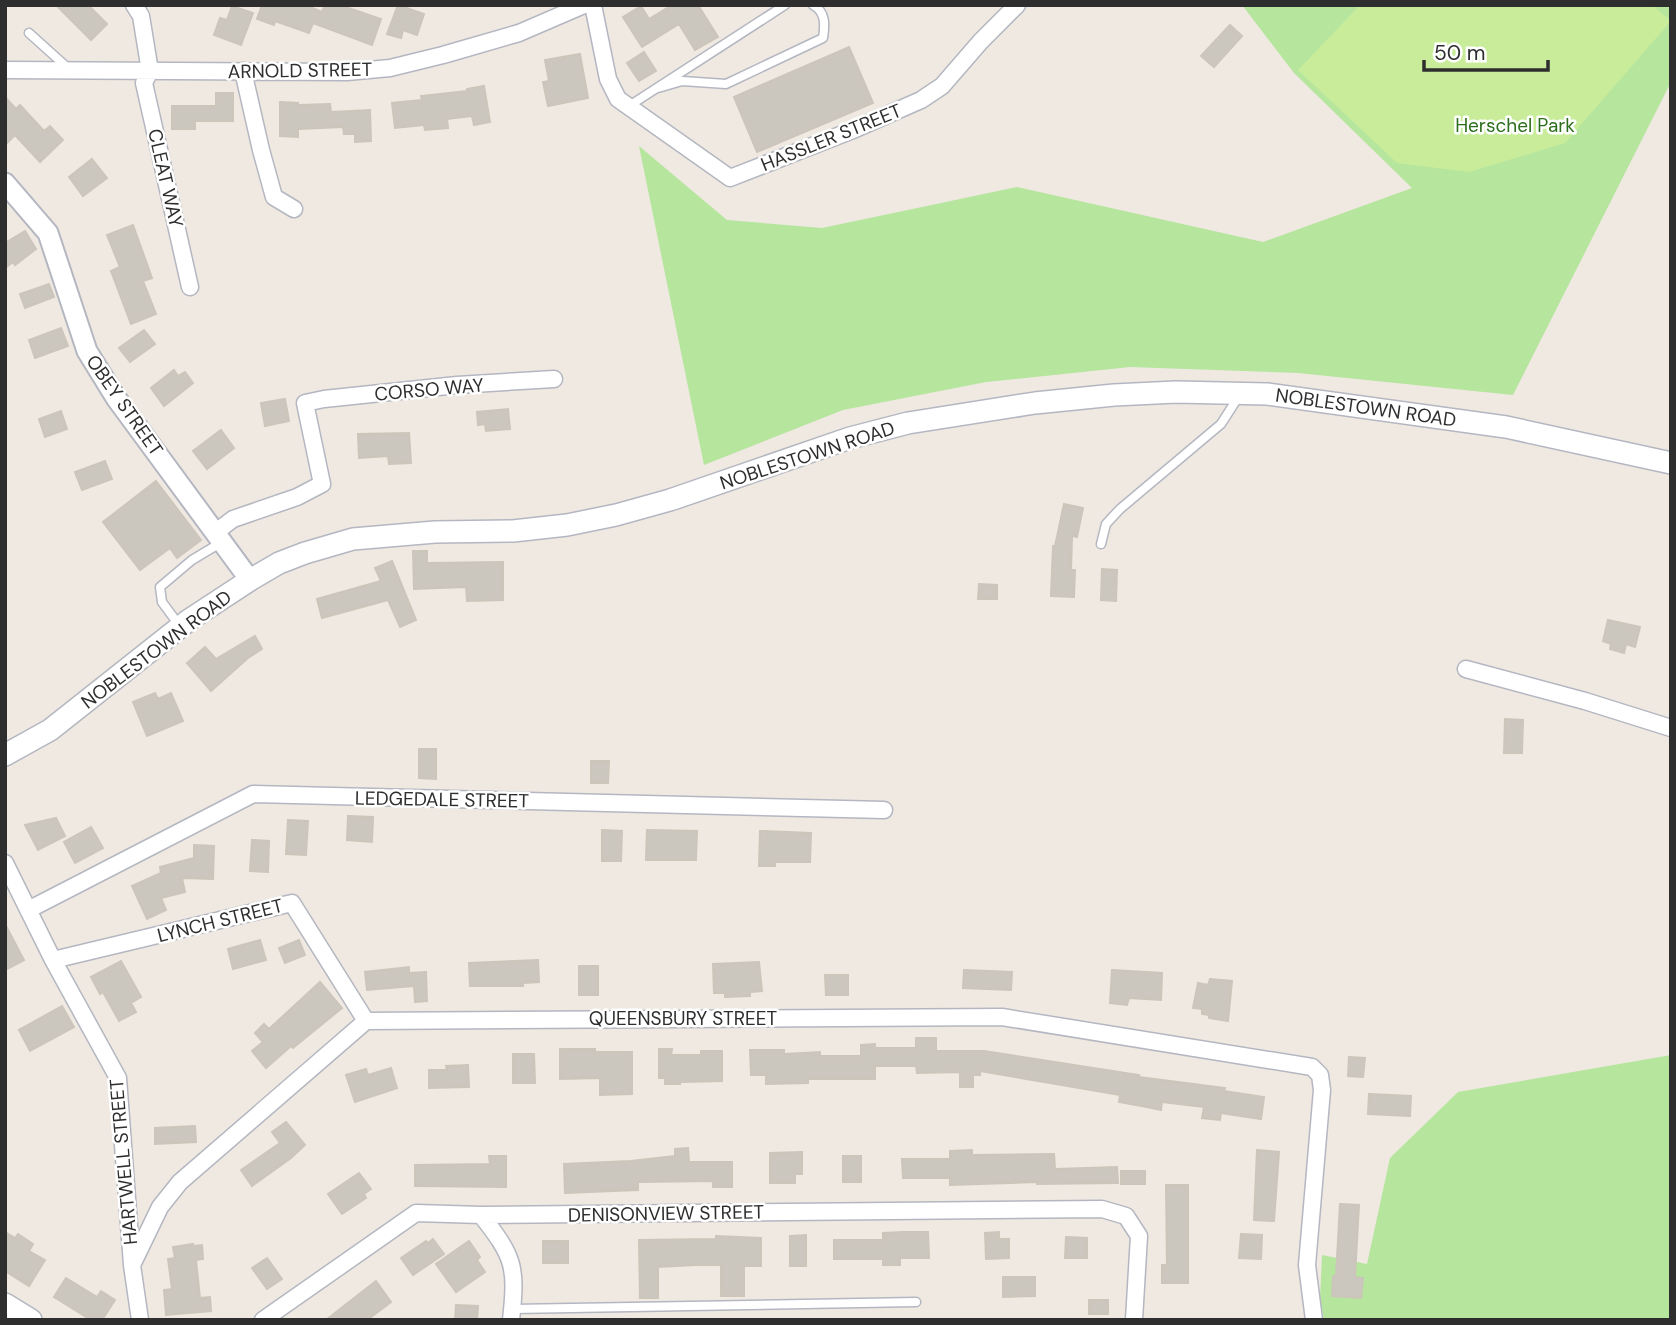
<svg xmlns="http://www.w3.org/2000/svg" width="1676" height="1325" font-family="'DM Sans',sans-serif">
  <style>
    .green { fill: #b6e59e }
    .pitch { fill: #c9ec9a }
    .building { fill: #cbc7bf; stroke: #cbc5ba; stroke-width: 2 }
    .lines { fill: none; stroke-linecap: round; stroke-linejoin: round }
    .service-casing { stroke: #b4b7c1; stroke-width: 11 }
    .minor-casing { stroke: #b4b7c1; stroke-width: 19 }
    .tertiary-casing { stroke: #b4b7c1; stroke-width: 23 }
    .secondary-casing { stroke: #b4b7c1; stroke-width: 24 }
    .service { stroke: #fff; stroke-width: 8 }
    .minor { stroke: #fff; stroke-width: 16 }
    .tertiary { stroke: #fff; stroke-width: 19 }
    .secondary { stroke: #fff; stroke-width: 21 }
    .labels { text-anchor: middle; stroke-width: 5; stroke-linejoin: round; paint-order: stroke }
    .street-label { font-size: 19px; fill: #2e2e2e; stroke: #fff }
    .park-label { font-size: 19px; fill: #2c6e1b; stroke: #fff }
  </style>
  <rect width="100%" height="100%" fill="#efe9e1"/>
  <path class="green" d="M1242,5H1671V82L1513,395L1298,373L1130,367L986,382L843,410L704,465L639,146L727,220L822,228L1017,187L1263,242L1412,188L1294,73Z
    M1671,1055V1320H1324L1320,1298L1322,1255L1367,1264L1390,1158L1458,1092Z"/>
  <path class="pitch" d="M1360,5H1652L1671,21L1565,143L1469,172L1397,163L1298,70Z"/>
  <path class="building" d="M56,5H88L107,24L91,40Z
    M262,5H305L322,12L325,5H340L381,19L372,45L313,23L309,33L275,21L274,25L257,19Z
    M398,5L424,14L417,35L403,30L401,38L387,34Z
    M672,5H698L718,37L695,50L679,24L642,47L623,17L641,6L649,19Z
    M232,6L253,13L241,45L214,35L220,18L227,20Z
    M1230,25L1242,36L1214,67L1201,56Z
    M849,47L873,103L757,152L734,97Z
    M644,52L656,71L639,81L627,63Z
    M580,54L588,98L548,106L543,82L549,81L545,60Z
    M484,86L490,122L474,125L472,116L447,119L448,128L425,130L424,125L395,128L392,103L422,100L421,96L467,91V89Z
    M216,93H233V121H195V129H172V106H216Z
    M5,97L16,109L20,105L44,131L50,126L63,140L40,162L15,135L5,145Z
    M280,102L298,103V105L330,104L331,112L370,110L371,141L355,142V134H344L343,127L298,129V137L280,136Z
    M92,159L107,178L83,196L69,177Z
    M133,225L152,278L143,281L156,314L131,324L111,271L120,267L107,235Z
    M25,231L36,249L15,265L13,262L5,268V243Z
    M49,284L54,297L25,308L20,294Z
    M61,328L68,346L35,358L29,340Z
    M144,330L155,344L130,362L119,348Z
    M174,370L178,376L185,372L193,383L164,406L151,388Z
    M285,399L289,421L265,426L261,403Z
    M508,409L510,429L486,431L485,424L478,425L477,412Z
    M61,411L67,429L45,437L39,419Z
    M221,430L234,448L207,469L193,451Z
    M409,433L411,463L389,464L388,456L359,458L358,434Z
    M105,461L112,479L82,490L75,472Z
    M156,481L201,540L177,558L170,548L140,570L103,522Z
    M1064,504L1083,508L1077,537L1072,536L1071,570H1075L1074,597L1051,596L1053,546H1055Z
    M413,551H427V563L503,562V600L467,601L466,587L414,589Z
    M392,561L416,620L400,627L388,600L322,618L317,599L381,581L375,568Z
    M1102,569L1117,570L1116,601L1101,600Z
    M979,584L997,585V599H978Z
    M1608,620L1640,627L1635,647L1626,644L1624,653L1610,649L1611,644L1603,641Z
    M255,636L262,649L248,658L211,691L187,663L205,647L216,659Z
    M155,693L158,699L171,693L183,721L147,736L133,702Z
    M1505,719L1523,720L1522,753H1504Z
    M419,749H436V779L419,778Z
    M591,761H609L608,783H591Z
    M348,816L373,817L372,842L347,840Z
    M56,818L65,836L38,850L25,825Z
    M288,820L308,821L306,855L286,854Z
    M91,827L103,848L75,863L64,842Z
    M602,830L622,831L621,861H602Z
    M647,830L697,831L696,860H646Z
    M760,831L811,833L810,862H775V866H759Z
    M252,840L269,841L268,872L250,871Z
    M194,845L214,846L213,879L182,878L185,892L161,898L166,910L147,919L132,886L161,873L160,867L194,858Z
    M5,924L24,960L5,970Z
    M260,940L266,960L233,969L228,949Z
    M299,940L305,955L285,963L279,948Z
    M538,960L539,982L523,983V986H470L469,963Z
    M121,961L141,997L131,1003L136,1012L119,1021L103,992L100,994L91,977Z
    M759,962L762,991L750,992V996L725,997V993H714L713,964Z
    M579,966H598V995H579Z
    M409,967V973L426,972L427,1001L415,1002L414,986L367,990L365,972Z
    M964,970L1012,972L1011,990L963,988Z
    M1112,970L1162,973L1161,1000L1129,998L1127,1005L1110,1003Z
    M825,975H848V995H826Z
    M1210,979L1232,981L1228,1021L1209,1018V1015L1202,1014V1009L1193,1008L1198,983L1208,985Z
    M320,982L342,1008L293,1048L291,1046L266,1068L252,1051L263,1042L255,1033L264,1024L269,1029Z
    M62,1006L74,1027L30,1051L19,1030Z
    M916,1038H936V1051H984L1139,1075V1077L1225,1088L1224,1091L1264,1097L1261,1119L1221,1113L1220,1120L1202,1118L1204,1107L1162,1102L1161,1110L1147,1107L1119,1102L1120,1095L980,1071V1075H973V1087H960V1072L917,1073L916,1066H875V1079H808V1083L766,1084V1075H751L750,1050H784V1054L820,1052V1056H861V1045L875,1044V1048H916Z
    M560,1049H595V1052H632V1094L600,1095V1078L560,1079Z
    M659,1049H672L671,1055H701V1051H722V1081L680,1082V1084H665V1078H659Z
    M513,1054H534L535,1083H513Z
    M1349,1057L1365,1058L1363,1077L1348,1076Z
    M468,1065L469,1087L429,1088V1070H447L446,1066Z
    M391,1068L397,1088L355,1102L346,1075L366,1069L368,1075Z
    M1369,1094L1411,1096L1410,1116L1368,1114Z
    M286,1122L305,1145L291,1158L252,1186L241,1170L280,1143L272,1132Z
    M195,1126L196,1142L155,1144V1128Z
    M688,1148L689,1162H732V1187H713V1181L638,1182V1190L565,1193L564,1164L631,1161L675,1156V1149Z
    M972,1150V1155L1054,1154L1055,1169L1117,1167L1118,1183L1037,1184V1182L950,1185V1178H903L902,1159H950V1151Z
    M1257,1150L1279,1152L1274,1221L1254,1220Z
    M802,1152V1174H795V1183H770V1153Z
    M489,1156H506V1187L415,1186V1165L490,1164Z
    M843,1156H861V1182H843Z
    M1121,1171H1145V1184H1121Z
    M359,1173L371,1189L364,1194L366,1198L342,1214L328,1194Z
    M1166,1185H1188V1283H1162V1265H1167Z
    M1340,1204L1359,1205L1355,1277L1363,1278L1361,1298L1332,1296L1333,1276H1336Z
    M5,1232L15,1238L18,1234L33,1244L29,1251L45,1260L29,1286L5,1271Z
    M903,1232H928L929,1258H900V1265H883V1259H834V1240H883V1233Z
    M999,1232V1239H1009V1258L986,1259L985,1233Z
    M1241,1234L1262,1235L1261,1259L1239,1258Z
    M806,1235V1266H790V1236Z
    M716,1236L761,1238V1266H744V1296H721V1265H695L658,1267V1298H640L639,1240L716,1239Z
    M1066,1237L1087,1238V1258H1065Z
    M433,1239L444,1254L413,1275L401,1258L426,1241L428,1243Z
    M469,1241L480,1257L477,1260L485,1272L456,1292L436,1264Z
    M543,1241H568V1263H543Z
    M193,1244V1246L202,1245L203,1259L196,1260L200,1298L210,1297L211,1311L166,1315L164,1290L172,1289L168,1259L175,1258L173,1247Z
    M267,1258L282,1279L267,1289L252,1268Z
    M1003,1277H1035V1296L1003,1297Z
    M66,1278L97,1297L101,1291L115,1300L102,1320H91L54,1297Z
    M376,1281L391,1302L367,1320H326Z
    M1089,1300H1108V1314H1089Z
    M456,1305L478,1306L477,1320H455Z"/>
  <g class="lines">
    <defs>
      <path id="service" d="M29,33L69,69
        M658,88L682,81L726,84L823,38C825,25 826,12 813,5
        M629,106L785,5
        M1101,544L1106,524L1120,509L1221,424L1239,396
        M179,625L162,602L160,587L192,560L222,542
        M512,1309L916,1302"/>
      <path id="minor" d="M134,5L141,16L150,71L144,83L190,287
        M593,5L608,79L618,99L730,178L853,130L921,100L942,86L981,41L1017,5
        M5,70L347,72L390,68L443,55L519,33L584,5
        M243,71L261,150L274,197L294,209
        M216,532L233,519L297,497L322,484L305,403L324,399L457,385L554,379
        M1466,669L1585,701L1671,728
        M5,863L53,960L118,1078L132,1265L140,1320
        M28,910L253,794L884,810
        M53,960L292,903L366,1021
        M481,1215C514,1257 517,1266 511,1320
        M132,1265L160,1207L180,1182L366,1021L1002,1017L1312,1067L1320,1075L1322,1090L1307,1265L1314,1320
        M263,1320L416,1213L481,1215L1102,1209L1126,1216L1139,1236L1134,1320"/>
      <path id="tertiary" d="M5,183L48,233L87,351L116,398L250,580"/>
      <path id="secondary" d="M5,755L50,730L189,620L250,580L279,563L305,553L353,539L435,532L513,531L567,525L616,515L670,500L850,438L908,423L1035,403L1114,395L1176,392L1267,394L1506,427L1671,463
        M5,1304L31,1320"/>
    </defs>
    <use href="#service" class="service-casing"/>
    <use href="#minor" class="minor-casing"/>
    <use href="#tertiary" class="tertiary-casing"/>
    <use href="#secondary" class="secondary-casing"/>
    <use href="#service" class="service"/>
    <use href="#minor" class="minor"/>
    <use href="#tertiary" class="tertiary"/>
    <use href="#secondary" class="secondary"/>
  </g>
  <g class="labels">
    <g class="street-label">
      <text transform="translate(300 70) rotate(-1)" y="7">ARNOLD STREET</text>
      <text transform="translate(831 137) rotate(-22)" y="7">HASSLER STREET</text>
      <text transform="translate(166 178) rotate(77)" y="7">CLEAT WAY</text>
      <text transform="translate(429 389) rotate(-5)" y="7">CORSO WAY</text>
      <text transform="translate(125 405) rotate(55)" y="7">OBEY STREET</text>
      <text transform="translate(1366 407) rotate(8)" y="7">NOBLESTOWN ROAD</text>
      <text transform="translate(807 455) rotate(-18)" y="7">NOBLESTOWN ROAD</text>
      <text transform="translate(156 649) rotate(-37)" y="7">NOBLESTOWN ROAD</text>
      <text transform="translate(442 799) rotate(1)" y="7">LEDGEDALE STREET</text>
      <text transform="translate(220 920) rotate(-14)" y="7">LYNCH STREET</text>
      <text x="683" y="1025">QUEENSBURY STREET</text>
      <text transform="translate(123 1162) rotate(-95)" y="7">HARTWELL STREET</text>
      <text transform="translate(666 1213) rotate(-1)" y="7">DENISONVIEW STREET</text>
    </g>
    <g class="park-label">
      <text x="1515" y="132">Herschel Park</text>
    </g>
  </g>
  <rect width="1676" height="1325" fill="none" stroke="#2e2e2e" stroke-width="14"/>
  <path d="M1424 60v10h124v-10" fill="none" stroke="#2e2e2e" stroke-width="3.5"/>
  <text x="1434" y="60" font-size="21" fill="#2e2e2e" stroke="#ffffff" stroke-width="5" paint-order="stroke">50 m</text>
</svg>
